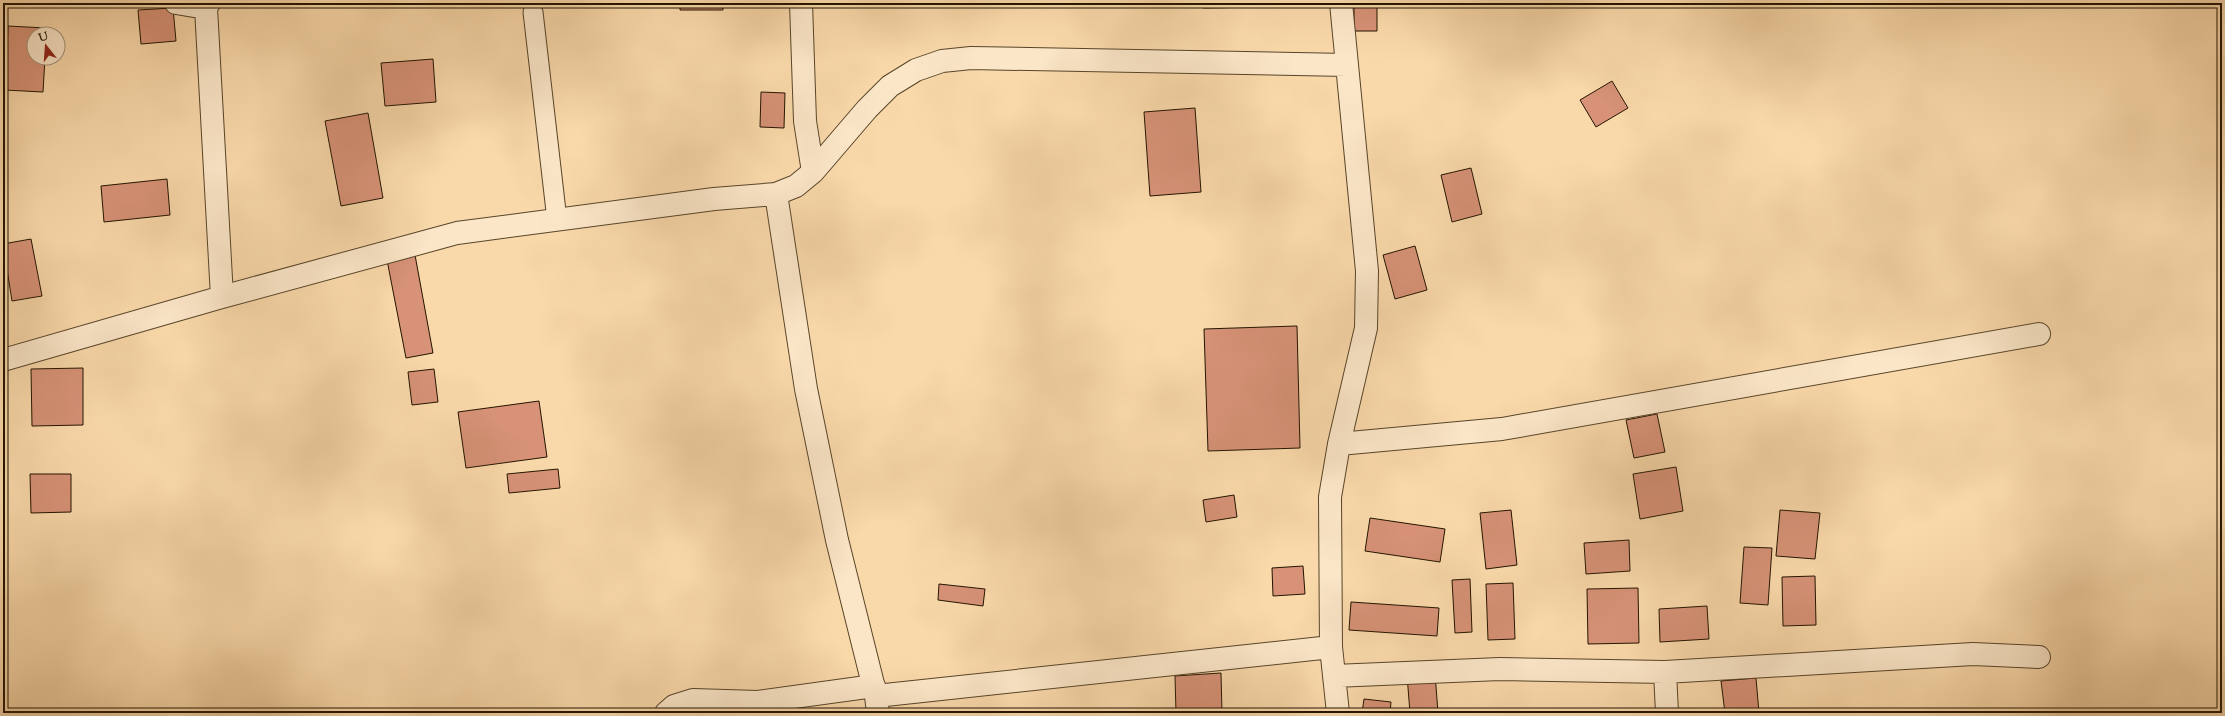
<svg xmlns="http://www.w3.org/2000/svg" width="2225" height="716" font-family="'Sorts Mill Goudy',serif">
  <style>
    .building { fill: #d79277; stroke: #231400 }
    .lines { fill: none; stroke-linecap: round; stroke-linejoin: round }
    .service-casing { stroke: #58452a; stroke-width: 21 }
    .minor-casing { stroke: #58452a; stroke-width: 24 }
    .service { stroke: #fbe6c8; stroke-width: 19 }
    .minor { stroke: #fbe6c8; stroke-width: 22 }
  </style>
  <rect width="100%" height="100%" fill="#f9d8aa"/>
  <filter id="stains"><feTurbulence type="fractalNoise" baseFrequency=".005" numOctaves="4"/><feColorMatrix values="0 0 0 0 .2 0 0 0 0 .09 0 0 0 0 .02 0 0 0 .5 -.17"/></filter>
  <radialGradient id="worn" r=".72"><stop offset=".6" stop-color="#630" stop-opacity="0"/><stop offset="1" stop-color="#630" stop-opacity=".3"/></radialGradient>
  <path class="building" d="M680,3H723V10H680Z
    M1203,3H1262V7L1203,8Z
    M1354,3H1377V31H1354Z
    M173,8L176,41L141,44L138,10Z
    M8,26L46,28V34H34V58H45L43,92L5,90Z
    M433,59L436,102L385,106L381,63Z
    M1612,81L1628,108L1596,127L1580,100Z
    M761,92L785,93L784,128L760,127Z
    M1195,108L1201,192L1150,196L1144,112Z
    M368,113L383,198L341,206L325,121Z
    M1471,168L1482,214L1452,222L1441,175Z
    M167,179L170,215L104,222L101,186Z
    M31,239L42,296L12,301L3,244Z
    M1415,246L1427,290L1395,299L1383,255Z
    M415,255L433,353L406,358L387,260Z
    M1297,326L1300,448L1208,451L1204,329Z
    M83,368V425L32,426L31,369Z
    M434,369L438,402L412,405L408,372Z
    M539,401L547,457L466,468L458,412Z
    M1657,414L1665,452L1634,458L1626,420Z
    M1676,467L1683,511L1640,519L1633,474Z
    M558,469L560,488L509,493L507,474Z
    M30,474H71V512L31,513Z
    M1234,495L1237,517L1206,522L1203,500Z
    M1511,510L1517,565L1486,569L1480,513Z
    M1780,510L1820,513L1815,559L1776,556Z
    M1370,518L1445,529L1440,562L1365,551Z
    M1629,540L1630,571L1586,574L1584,543Z
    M1744,547L1772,548L1768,605L1740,603Z
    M1303,566L1305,594L1273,596L1272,568Z
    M1815,576L1816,625L1783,626L1782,577Z
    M1470,579L1472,632L1455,633L1452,580Z
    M1513,583L1515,639L1488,640L1486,584Z
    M939,584L985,589L983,606L938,600Z
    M1638,588L1639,643L1588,644L1587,589Z
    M1351,602L1439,608L1437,636L1349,630Z
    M1707,606L1709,639L1660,642L1659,609Z
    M1221,673L1222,713H1176L1175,676Z
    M1435,673L1438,713H1410L1407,675Z
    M1756,678L1759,713H1725L1721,681Z
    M1364,699L1391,702L1390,713H1362Z"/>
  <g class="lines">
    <defs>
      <path id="service" d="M533,12L557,220"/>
      <path id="minor" d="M176,3L206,8
        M209,3L206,8L222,297
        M801,3L805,121L813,172
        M776,194L806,389L837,540L876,696L878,713
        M3,360L222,297L457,233L714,199L776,194L796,186L813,172L867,109L890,86L916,70L942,61L971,58L1347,65
        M1339,444L1502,429L2039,334
        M1665,672L1667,713
        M1334,676L1500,669L1665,672L1973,654L2039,657
        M876,696L1331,647
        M666,713L674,706L693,700L758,702L874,686
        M1338,713L1331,647L1330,497L1339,444L1366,328L1367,271L1341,3"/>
    </defs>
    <use href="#service" class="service-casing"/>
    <use href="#minor" class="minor-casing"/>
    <use href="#service" class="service"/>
    <use href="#minor" class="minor"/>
  </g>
  <rect width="2225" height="716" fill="none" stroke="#f9d8aa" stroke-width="16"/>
  <rect x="4" y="4" width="2217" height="708" fill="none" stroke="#231400" stroke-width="2"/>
  <rect x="8" y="8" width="2209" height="700" fill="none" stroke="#231400"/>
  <g transform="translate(46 46) rotate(343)"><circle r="19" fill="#fbe6c8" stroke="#a59278"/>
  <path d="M0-3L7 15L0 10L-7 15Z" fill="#8f2418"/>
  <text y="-6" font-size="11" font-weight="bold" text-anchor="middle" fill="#231400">U</text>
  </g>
  <rect width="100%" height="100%" filter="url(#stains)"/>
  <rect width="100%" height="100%" fill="url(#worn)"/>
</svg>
